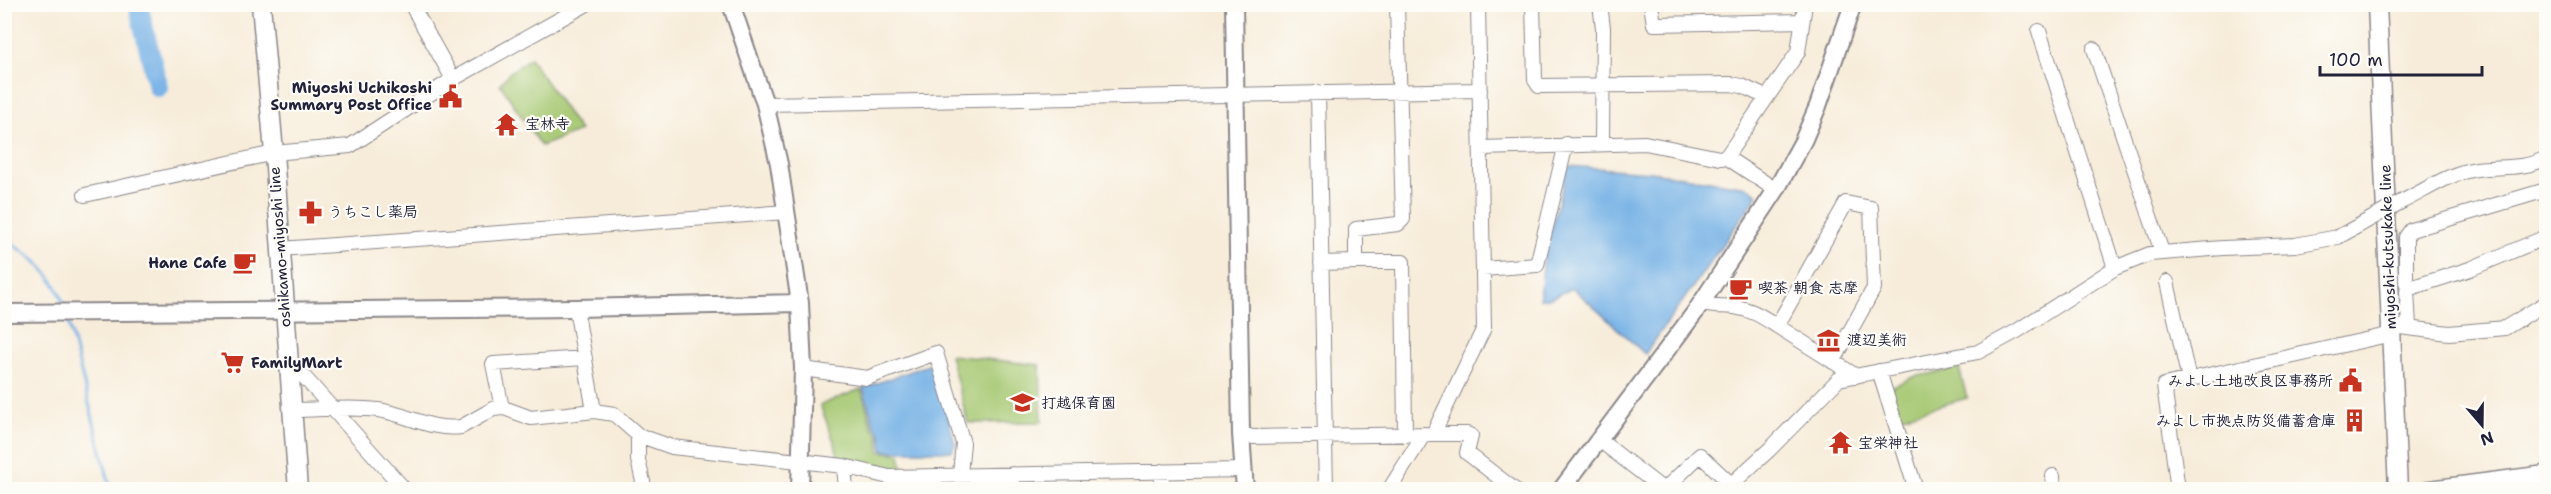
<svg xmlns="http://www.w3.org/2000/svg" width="2551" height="494" font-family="'Shantell Sans','Klee One',sans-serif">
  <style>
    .green { fill: #a4c770; stroke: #637456; stroke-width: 1.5 }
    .water { fill: #73b0e5; stroke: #4a6990; stroke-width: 1.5 }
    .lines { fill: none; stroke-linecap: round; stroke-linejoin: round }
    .stream { stroke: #73b0e5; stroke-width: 3 }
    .river { stroke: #73b0e5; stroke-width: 20 }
    .minor-casing { stroke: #8c878a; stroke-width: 16 }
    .tertiary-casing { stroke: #8c878a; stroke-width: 20 }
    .secondary-casing { stroke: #8c878a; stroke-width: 21 }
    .minor { stroke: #fff; stroke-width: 14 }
    .tertiary { stroke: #fff; stroke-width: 16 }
    .secondary { stroke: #fff; stroke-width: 18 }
    .minor-bridge-casing { stroke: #8c878a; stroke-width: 16; stroke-linecap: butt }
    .minor-bridge { stroke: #fff; stroke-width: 14 }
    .labels { text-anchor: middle; stroke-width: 4.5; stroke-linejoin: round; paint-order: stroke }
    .poi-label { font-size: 15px; font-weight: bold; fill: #22223b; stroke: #fdfcf7; text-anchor: start }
    .street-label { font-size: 15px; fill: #22223b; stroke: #fdfcf7 }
  </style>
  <rect width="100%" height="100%" fill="#fdfcf7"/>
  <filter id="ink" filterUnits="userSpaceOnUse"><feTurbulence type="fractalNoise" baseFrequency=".0167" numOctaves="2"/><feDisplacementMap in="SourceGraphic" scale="12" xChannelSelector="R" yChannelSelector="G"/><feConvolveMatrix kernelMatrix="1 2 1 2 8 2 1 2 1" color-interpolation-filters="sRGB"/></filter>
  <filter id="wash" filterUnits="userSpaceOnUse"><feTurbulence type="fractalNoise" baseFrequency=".008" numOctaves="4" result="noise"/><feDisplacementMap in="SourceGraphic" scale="24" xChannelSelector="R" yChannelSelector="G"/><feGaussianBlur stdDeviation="1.35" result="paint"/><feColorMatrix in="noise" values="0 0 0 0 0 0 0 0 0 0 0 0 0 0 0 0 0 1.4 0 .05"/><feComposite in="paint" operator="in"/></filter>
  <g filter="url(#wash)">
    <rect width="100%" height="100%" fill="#f7ecd9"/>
    <path class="green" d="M530,58L580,131L541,146L500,84L510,72Z
      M950,355L1040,365L1042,422L968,423Z
      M1959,368L1967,398L1899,417L1891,389L1893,386L1913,377Z
      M861,389L872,426L879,436L880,451L900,454L903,472L840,463L835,444L820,405Z"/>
    <path class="water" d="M1568,166L1651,172L1747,187L1758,195L1645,354L1573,288L1548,299H1540L1544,256Z
      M931,364L936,369L955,444L952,451H883L881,435L874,425L863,388Z"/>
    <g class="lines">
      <path class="stream" d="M4,239C33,256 56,275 64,307
        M67,317L111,490"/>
      <path class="river" d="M138,4L158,87"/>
    </g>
  </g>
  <g filter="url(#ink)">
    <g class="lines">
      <defs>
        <path id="minor" d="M411,4L453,79
          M1397,4L1403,219L1398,224L1356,229V262H1403L1405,435
          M1533,4L1535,80L1539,86L1731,84L1742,86L1766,97
          M1600,4L1603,28L1602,142
          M1651,4L1654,24H1657L1802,21
          M2039,31L2115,268
          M2094,49L2162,252
          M1318,92L1326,490
          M765,104L1480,90
          M1481,148L1645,143L1720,158L1726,157L1776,190
          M1726,157L1798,52L1805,4
          M2546,190L2411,230L2406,237V282L2410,288L2470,269L2546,237
          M85,195L274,153L350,146L453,79L587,4
          M2403,201C2426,190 2451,172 2477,169C2501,166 2524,170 2546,158
          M280,249L787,212
          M1321,263L1356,262
          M1483,269L1537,265L1566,144
          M2167,282L2189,380
          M1701,303C1713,308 1722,305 1734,307C1751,309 1763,317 1777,326
          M576,308L594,411
          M2391,326L2449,333L2505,328L2546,303
          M2409,327L2407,291L2410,288
          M1833,362L1874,288L1871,208L1846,203L1777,326L1856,376
          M289,365L298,370L405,490
          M803,369L867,378L936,353L963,443L960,474
          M1879,371L1916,490
          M502,408L493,364L585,358
          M293,410C321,410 351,406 378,410C407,414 431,431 461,427L493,409L504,408L531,418L594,411L614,414L638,435L672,447L844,466L889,477L1242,470
          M1241,434L1253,437L1433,434L1484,328L1478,4
          M1433,434H1467L1471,436L1467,453L1515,490
          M638,435V460L645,490
          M1598,439L1660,487L1666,488L1700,455L1731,484
          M844,466L846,490
          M1162,471V490
          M1013,474V490
          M2053,476L2054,490
          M1389,490L1424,434
          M1725,490L1770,449L1839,379L1978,352L2017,331L2115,268L2150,254L2223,248L2295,245L2338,237
          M2178,490L2164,385L2392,334"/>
        <path id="tertiary" d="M731,4L765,104L779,164L800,303L803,369L800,490
          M1234,4L1241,434L1245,490
          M4,313L576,308L800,303
          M1561,490L1696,311L1776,190L1803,141L1818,106L1853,4"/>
        <path id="secondary" d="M261,4L274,153L298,490
          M2377,4L2398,490
          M2430,490L2546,475"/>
      </defs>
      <use href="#minor" class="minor-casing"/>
      <use href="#tertiary" class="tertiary-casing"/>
      <use href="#secondary" class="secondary-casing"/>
      <use href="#minor" class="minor"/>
      <use href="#tertiary" class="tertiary"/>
      <use href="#secondary" class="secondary"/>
      <defs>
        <path id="minor-bridge" d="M2338,237L2403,201"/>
      </defs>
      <use href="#minor-bridge" class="minor-bridge-casing"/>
      <use href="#minor-bridge" class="minor-bridge"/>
    </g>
  </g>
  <defs>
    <symbol id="civic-bare" viewBox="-9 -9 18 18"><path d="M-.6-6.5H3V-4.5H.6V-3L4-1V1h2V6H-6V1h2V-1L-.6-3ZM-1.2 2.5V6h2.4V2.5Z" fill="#c8321e" stroke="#fdfcf7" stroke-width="2.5" paint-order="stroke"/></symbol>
    <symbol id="temple-bare" viewBox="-9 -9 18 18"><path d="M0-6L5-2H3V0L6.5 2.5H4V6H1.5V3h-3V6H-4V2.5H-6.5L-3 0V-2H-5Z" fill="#c8321e" stroke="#fdfcf7" stroke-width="2.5" paint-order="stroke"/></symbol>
    <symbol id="pharmacy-bare" viewBox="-9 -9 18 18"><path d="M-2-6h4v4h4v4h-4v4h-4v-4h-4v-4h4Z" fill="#c8321e" stroke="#fdfcf7" stroke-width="2.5" paint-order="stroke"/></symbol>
    <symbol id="cafe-bare" viewBox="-9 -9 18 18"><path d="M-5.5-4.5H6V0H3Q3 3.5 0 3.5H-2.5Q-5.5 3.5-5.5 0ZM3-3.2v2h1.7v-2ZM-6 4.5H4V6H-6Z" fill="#c8321e" stroke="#fdfcf7" stroke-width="2.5" paint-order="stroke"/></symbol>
    <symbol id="museum-bare" viewBox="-9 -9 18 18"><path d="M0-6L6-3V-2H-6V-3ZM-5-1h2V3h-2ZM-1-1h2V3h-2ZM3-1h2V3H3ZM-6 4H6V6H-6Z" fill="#c8321e" stroke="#fdfcf7" stroke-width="2.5" paint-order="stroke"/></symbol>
    <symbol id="supermarket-bare" viewBox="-9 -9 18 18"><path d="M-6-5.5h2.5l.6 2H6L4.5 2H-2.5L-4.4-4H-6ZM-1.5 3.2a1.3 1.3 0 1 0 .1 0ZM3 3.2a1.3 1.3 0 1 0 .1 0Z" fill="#c8321e" stroke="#fdfcf7" stroke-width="2.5" paint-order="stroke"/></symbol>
    <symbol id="school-bare" viewBox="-9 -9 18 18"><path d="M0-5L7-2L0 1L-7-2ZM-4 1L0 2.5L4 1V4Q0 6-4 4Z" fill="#c8321e" stroke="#fdfcf7" stroke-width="2.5" paint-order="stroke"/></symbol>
    <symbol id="building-bare" viewBox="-9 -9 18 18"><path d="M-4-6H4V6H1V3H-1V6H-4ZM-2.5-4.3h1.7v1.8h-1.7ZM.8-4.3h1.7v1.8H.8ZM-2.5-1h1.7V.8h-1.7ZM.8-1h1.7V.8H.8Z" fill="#c8321e" stroke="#fdfcf7" stroke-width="2.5" paint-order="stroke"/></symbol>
  </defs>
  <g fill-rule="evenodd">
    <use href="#civic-bare" x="434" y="80" width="33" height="33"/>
    <use href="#temple-bare" x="490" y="108" width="33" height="33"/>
    <use href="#pharmacy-bare" x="294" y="196" width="33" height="33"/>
    <use href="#cafe-bare" x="228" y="246" width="33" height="33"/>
    <use href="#cafe-bare" x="1724" y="272" width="33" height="33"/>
    <use href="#museum-bare" x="1812" y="324" width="33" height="33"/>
    <use href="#supermarket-bare" x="216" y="346" width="33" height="33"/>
    <use href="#civic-bare" x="2334" y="364" width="33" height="33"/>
    <use href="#school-bare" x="1006" y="386" width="33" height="33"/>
    <use href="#building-bare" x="2338" y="404" width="33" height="33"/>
    <use href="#temple-bare" x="1824" y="426" width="33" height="33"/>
  </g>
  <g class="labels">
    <g class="poi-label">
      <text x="432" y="93" text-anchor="end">Miyoshi Uchikoshi<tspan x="432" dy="17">Summary Post Office</tspan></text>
      <text x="525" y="129">宝林寺</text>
      <text x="328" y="217">うちこし薬局</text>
      <text x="227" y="268" text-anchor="end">Hane Cafe</text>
      <text x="1758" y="293">喫茶 朝食 志摩</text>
      <text x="1847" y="345">渡辺美術</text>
      <text x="251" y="368">FamilyMart</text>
      <text x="2333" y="386" text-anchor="end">みよし土地改良区事務所</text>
      <text x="1041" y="408">打越保育園</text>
      <text x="2336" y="426" text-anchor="end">みよし市拠点防災備蓄倉庫</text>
      <text x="1858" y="448">宝栄神社</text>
    </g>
    <g class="street-label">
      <text transform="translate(280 247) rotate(-94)" y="5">oshikamo-miyoshi line</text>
      <text transform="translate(2388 247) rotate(-92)" y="5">miyoshi-kutsukake line</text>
    </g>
  </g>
  <rect width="2551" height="494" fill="none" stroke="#fdfcf7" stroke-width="24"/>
  <g transform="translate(2482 425) rotate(160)" stroke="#fdfcf7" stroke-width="4.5" paint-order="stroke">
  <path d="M0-4.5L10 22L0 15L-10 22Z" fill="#22223b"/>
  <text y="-9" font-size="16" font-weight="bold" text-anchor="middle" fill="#22223b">N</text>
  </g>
  <path d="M2320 66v9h162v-9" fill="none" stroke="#22223b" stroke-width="3"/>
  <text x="2329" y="66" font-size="18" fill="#22223b" stroke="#fdfcf7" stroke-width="4.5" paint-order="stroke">100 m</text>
</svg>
